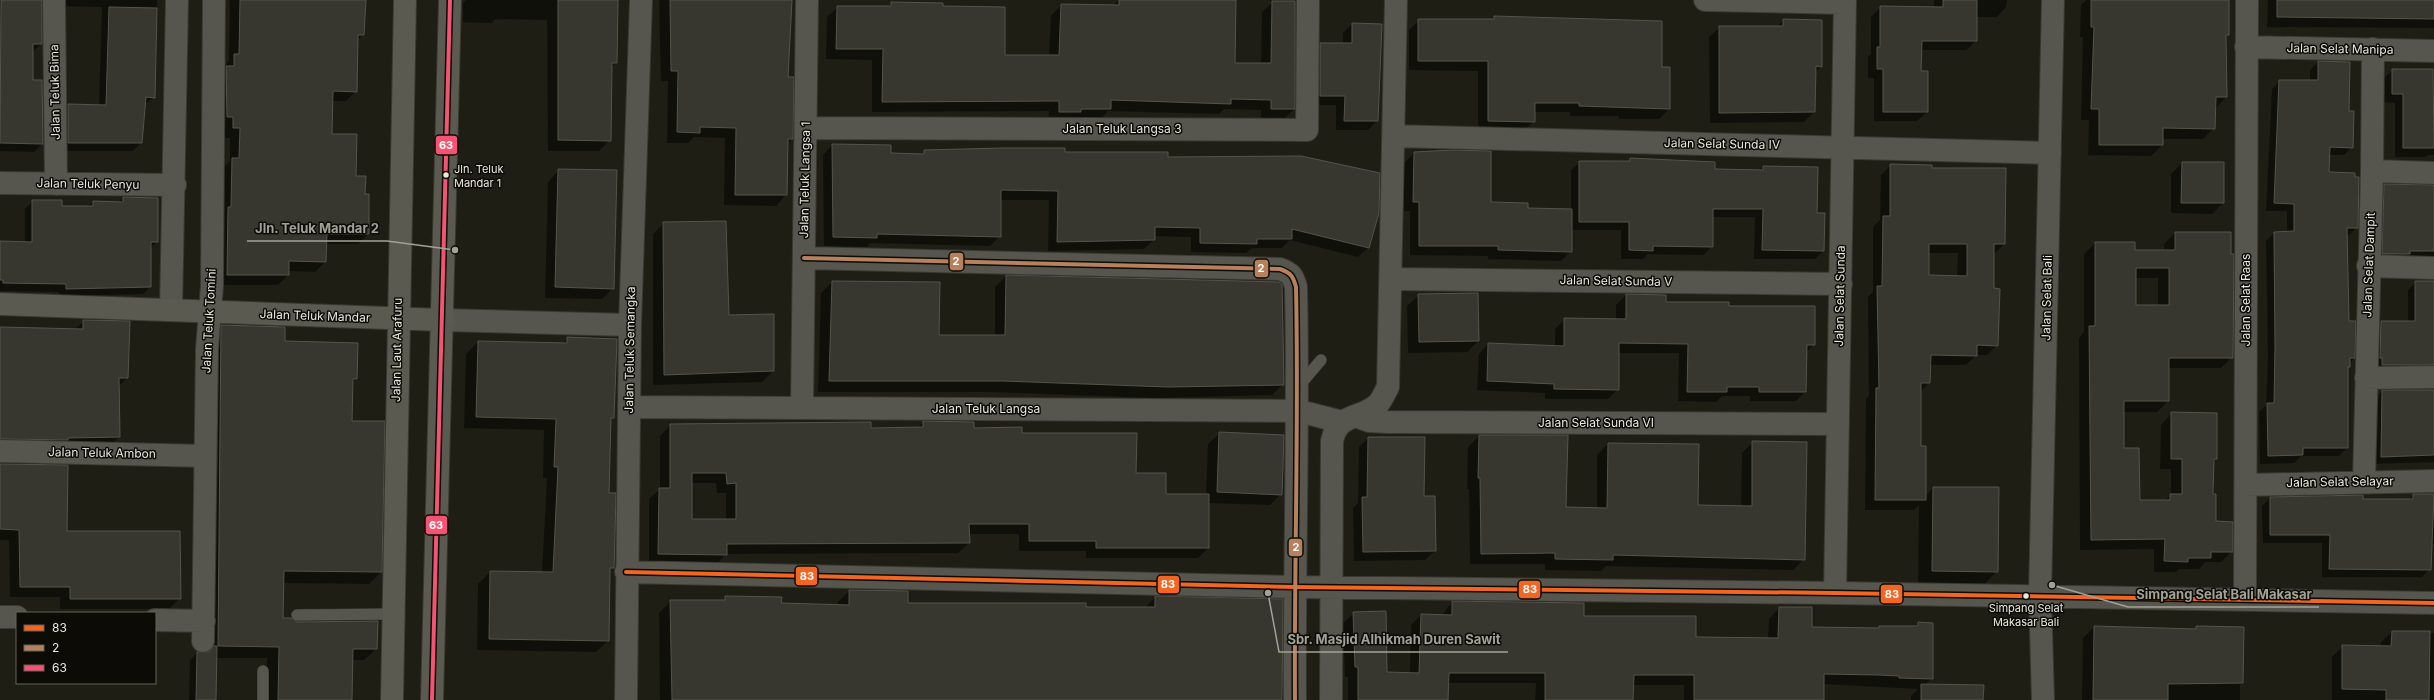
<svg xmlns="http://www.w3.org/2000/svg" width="2434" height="700" font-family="Inter,sans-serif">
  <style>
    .shadow { fill: #0007; fill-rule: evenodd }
    .building { fill: #37362f; stroke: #54544b; fill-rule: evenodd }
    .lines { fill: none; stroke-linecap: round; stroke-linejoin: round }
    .lane-casing { stroke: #3a3931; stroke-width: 12 }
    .street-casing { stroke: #3a3931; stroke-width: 24 }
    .secondary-casing { stroke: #3a3931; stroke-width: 24 }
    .lane { stroke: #56554e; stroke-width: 11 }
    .street { stroke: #56554e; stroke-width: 22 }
    .secondary { stroke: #5b5a50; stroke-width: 22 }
    .bus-1-casing { stroke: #0c0b05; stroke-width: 7 }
    .bus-2-casing { stroke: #0c0b05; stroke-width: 7 }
    .bus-3-casing { stroke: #0c0b05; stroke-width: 7 }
    .bus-1 { stroke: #f26522; stroke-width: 4 }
    .bus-2 { stroke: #b6815c; stroke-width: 4 }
    .bus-3 { stroke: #f65372; stroke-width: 4 }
    .bus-dot { fill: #e9e9dd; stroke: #0c0b05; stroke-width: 1.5 }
    .labels { text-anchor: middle; stroke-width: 3; stroke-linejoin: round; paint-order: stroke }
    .bus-label { font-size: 11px; fill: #e9e9dd; stroke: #0c0b05; text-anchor: start }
    .street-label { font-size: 12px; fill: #e9e9dd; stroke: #0c0b05 }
    .leader { fill: none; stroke: #a2a297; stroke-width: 1.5 }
    .callout-dot { fill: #a2a297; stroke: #0c0b05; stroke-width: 1.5 }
    .callout-label { font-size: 13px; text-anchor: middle; font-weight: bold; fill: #a2a297; stroke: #0c0b05; stroke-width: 3; stroke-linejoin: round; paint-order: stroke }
    .line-badge { stroke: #0c0b05; stroke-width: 1.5 }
    .badge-label { font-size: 11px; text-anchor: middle; font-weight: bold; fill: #fff }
  </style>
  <rect width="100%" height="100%" fill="#1f1e14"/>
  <path class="shadow" d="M0,0H41V44L33,52L32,81L42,144L34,152L0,151Z
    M54,0H157L154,97L144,105L141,143L133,151H60V113L68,105H99L102,7L58,6Z
    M230,0H364L363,34L357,41L356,91L346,101H331V135L364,195L368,234L358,244H325V262L315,272L288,271V275L278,285H217L222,169L230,161V138H223L217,77L229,60Z
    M466,0H617L616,63L611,67L610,140L599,151H548L547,20L495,19L492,23L463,22V3Z
    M659,0H790L787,78L792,139L787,144L786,195L776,206L724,205L725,138L694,137L688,143H667L668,81H661Z
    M1119,0H1235L1234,64H1261L1262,12L1273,2L1294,109L1283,120L1261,119V110L1224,109L1219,114L1108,111L1099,120L1048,122L1049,111L872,112V60L826,59L827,17L838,7H887L891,3L942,7L1004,56H1049L1051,16L1061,5L1113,6Z
    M1934,0H2007L2006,7L1997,17H1976V41L1966,50H1921L1920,72L1927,112L1917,121H1874V78H1868V57L1871,54V17L1881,7L1934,8Z
    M2086,0H2227L2226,97L2216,108L2214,128L2203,139H2162V145L2151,156L2088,155L2089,120H2081L2083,37H2080L2081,5Z
    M2268,0H2434V28L2267,27Z
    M1494,17H1545V20L1661,68H1669V109L1659,119H1619V116H1570V112H1534V121L1524,131H1478V71L1409,70V30L1419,20H1491Z
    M1783,20L1821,66L1815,73L1814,112L1804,122L1710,123L1709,37L1720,27H1777Z
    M1352,24L1377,121L1368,130H1336V105H1311L1312,53L1321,44H1343V33Z
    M2318,62L2348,112L2352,147L2344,155H2328V173L2357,227L2349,235H2346L2348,322L2354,358L2347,369V448L2339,456H2301L2294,463L2260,464L2259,412L2266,405L2268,356L2266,241L2274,233L2287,232V211H2266L2272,89L2280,81H2310V70Z
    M2393,70H2434V155H2428L2425,157H2395V103L2383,102V79Z
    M832,145L890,154L921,155L925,151L1064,153L1167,158L1368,248L1358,257L1290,240L1282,248H1252L1246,253L1191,252V237L1154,236V240L1144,249L1048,251L1049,200H1000V236L990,246L870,243L867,247L824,246L823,155Z
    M1414,153L1490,203L1527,209L1571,210V170L1580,162L1665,159V162L1714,170H1760L1763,167L1816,214L1823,251L1815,259H1754L1755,217H1712V246L1704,255L1648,254L1643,259H1621V230H1571V251L1561,261L1488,259V256L1410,255V211H1404V163Z
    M2182,163L2223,203L2212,214L2171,213V174Z
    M1891,165L1931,169L2004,244L1994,254L1993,289L1997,345L1987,355H1976L1966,365H1929V383L1920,392V447L1925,497L1933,488L1997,571L1983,586L1918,585L1919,505L1914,510H1865L1866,399L1869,396L1868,297L1873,292V227L1880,220L1881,175ZM1928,253H1958L1957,277L1928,276Z
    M559,170L613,288L602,299L545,298L548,182Z
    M2385,185L2434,186V257L2375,261L2377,192Z
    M123,198L157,242L150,248V287L143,294L59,296V292L0,291V238V242L25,243V209L33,201L61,207H88L93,202L119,203Z
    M664,223L728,316L773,371L762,382L653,385V234Z
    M2175,233L2232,357L2221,368H2168V401L2157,412H2123V449L2139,501H2164L2171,495V469H2160L2161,425L2172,413L2216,459L2213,462L2215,522L2232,551L2221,562H2205L2199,569H2179L2176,572H2154V549L2080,550L2079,338L2084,332V254L2095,243L2134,251H2164V244ZM2135,278H2158V306H2135Z
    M1006,276L1283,384L1272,395L1157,398L990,392H818L821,293L832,282L938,336H995V287Z
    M2416,282H2434V375L2375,372L2374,329L2381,322H2408V290Z
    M1477,294L1478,341L1467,352L1408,353L1407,306L1419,295Z
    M1626,295L1665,303L1728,307L1814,344L1806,353L1805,392L1796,401H1750V396H1722L1716,402L1678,401L1679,353H1618V389L1608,399H1545V393L1477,390L1479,354L1488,344L1555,347V329L1565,319L1616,320V305Z
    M84,321L127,378L118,387L119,437L108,447L0,449V328L75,329Z
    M222,326L284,342L356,379L352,384L351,422L381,572L369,584L282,583V619L376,649L364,660H351V700H266L267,658H216L215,700H189L190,660L197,653H207L210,337Z
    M568,338L613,418L610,420L608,494L613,567L609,571L608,641L596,652L477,650L478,584L490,572L542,573L547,478H543L544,430L464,428L466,354L478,342L562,344Z
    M2434,390V462L2374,464L2375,399L2382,391Z
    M924,422L1021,434L1135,474L1165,495H1206L1208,444L1220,433L1281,494L1270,505L1208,503V548L1198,558H1086V551H1019V534H968L969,543L958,553L726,554L716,565L649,564V499L660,489V436L671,425L917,428ZM691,483H716L717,493H726V520H691Z
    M1479,436H1567L1565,508L1597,509V455L1608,444L1697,506L1741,507L1742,453L1753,442L1804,559L1793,570L1606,566L1601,571L1545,570V564H1470L1469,489H1467L1468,447Z
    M1368,438L1423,497L1435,551L1425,560L1354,561L1353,508L1358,503L1359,447Z
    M0,464L66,532L180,598L169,609H60V597H10L9,540H0Z
    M2414,495H2434V544H2430V569L2422,577H2322V543H2263L2262,506L2270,498L2408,500Z
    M849,591L907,604L1145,608L1155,597L1282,600L1283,700H660L659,613L671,601H722L725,597L780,604L838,606V602Z
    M1452,602L1583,617L1695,638L1768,639L1769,619L1779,608L1811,628L1877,629L1880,627H1915L1919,623L1932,678L1925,685L1982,700H1911V696L1918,689L1823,684V700H1684V685H1632V700H1535L1536,683H1448L1447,700H1348V677H1345L1343,623L1354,613L1386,673L1410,674L1411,625L1421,615H1442Z
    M2094,627L2194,630L2197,627L2242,683L2240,685V700H2082L2083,638Z
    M2392,632L2434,633V700H2332V657L2343,646L2381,647V642Z"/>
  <path class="building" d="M1,0H42V44H33V80H42L43,144L0,143Z
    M240,0H366L364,35H358L357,92L333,91L332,134H357L356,176H366L365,194H369V234H327L326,262L289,261V275H227L228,207H231L232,158H239L240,128H233V117H227L226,66H234V54H239Z
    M558,0H618L617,63H612L611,141L558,140Z
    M670,0H792L788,77H794L793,139H788L787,195H735L736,128L700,127V133L677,132L678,71H671Z
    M1119,0H1236L1235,63H1271L1272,1H1295V109H1271V100L1231,99V104L1111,100V109H1081V112H1059V101L882,102L883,49H836L837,6H891V2L943,3V6L1005,7V55H1059L1061,4L1119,5Z
    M1943,0H1977V41H1922L1921,71H1928V112H1883V69H1877V47H1880V6L1943,7Z
    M2091,0H2229V35H2226L2227,97H2216L2215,129L2163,128V145H2099V109H2091L2094,27H2091Z
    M2277,0H2434V19L2277,17Z
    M109,7L157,8L155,98L146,97L142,143H68V104L106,105Z
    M1494,16L1662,21V67H1670V109L1579,106V103H1535V122L1488,121V61H1418V19H1494Z
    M1783,19L1822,20V67L1816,66L1815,112L1719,113V26H1783Z
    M1352,23L1382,24L1378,121H1344L1345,96H1320V43H1352Z
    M2318,61L2350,62L2349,111H2354L2353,148L2330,147L2329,172L2355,173V177H2359L2358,228H2347L2349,321H2356L2355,358H2350V367H2348V448H2303V455L2268,456L2267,403H2274L2275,347L2274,232L2294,231V204L2274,203L2279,80H2318Z
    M2392,69H2433L2434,148H2403V94H2392Z
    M832,144L891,145V153L924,154V150L1002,148H1065V152H1168V157L1301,156L1380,173L1379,213L1369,248L1292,229V239H1257V244L1200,243V228L1155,227V240L1057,242L1058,191L1001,190V237L877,234V238L833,237Z
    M1453,150L1491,151V202L1528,203V208L1572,209V252L1498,250V246H1419V202H1413L1414,152Z
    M1630,158L1715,162V169L1763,170V166L1818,167L1817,213H1825L1824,251L1762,250L1763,209H1713V247L1653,246V251L1629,250V222H1579V161H1630Z
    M2182,162H2224V203H2181Z
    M1890,164L1932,165V168H2006L2005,244H1994V288L2000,289L1998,346L1977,345V356L1931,355L1930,383H1921V446H1926V500H1875L1876,388H1879L1877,286H1882L1883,216H1890ZM1929,244H1967V276L1929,275Z
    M558,169L617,170L614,289L555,287Z
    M2384,184L2434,185V251H2410V254H2382Z
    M123,197L158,198V242H151V287L66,289V284L3,283V280H0V241L32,242V200H62V206H93V201L123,202Z
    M726,221L729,315L774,314V371L664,375L663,222Z
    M2175,232H2231V254H2234L2233,358H2169V401H2124V448H2139L2140,500H2170V494H2182V459H2171V412L2217,413V459H2214L2213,494H2216V521L2233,522V552H2211V558H2188V562L2164,561L2165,539L2091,540L2089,326H2095V242H2135V250H2175ZM2136,268H2169V305H2136Z
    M1006,275L1279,282L1282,284L1284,385L1168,387L1002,381H829L832,281L940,282L939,335H1005Z
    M2415,281H2434V365H2382V358H2380L2381,321H2415Z
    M1478,293L1479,341L1419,342L1418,294Z
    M1626,294L1666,295V302H1729V306H1815V345H1807L1806,392H1759V387H1727V392H1687L1688,344L1619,343V390L1554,389V384L1487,381L1488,343L1564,346V318L1626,319Z
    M83,320L130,321L128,378H119L120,437L68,438V440L0,439V327L83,329Z
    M221,325L285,327V341L358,343L357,379H353L352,421H385L382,572L284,571L283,618H291L297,622L378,621L377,649H353L352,700H278L279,647L218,646Z
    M567,337L617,339L614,418H611L609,493H616L615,535L614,568H610L609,641L489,639L490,571L553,572L558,467H554L556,419L476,417L478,341L567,343Z
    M2382,390H2434V455L2381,457Z
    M923,421L974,422V428L1022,427V433H1137L1136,473H1166V494H1209V548H1096V541H1029V524H969L970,543L727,544V555L658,554L659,488H670V424L871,422V428L923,427ZM692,473H726L727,484L736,483V519H692Z
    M1219,432L1284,435L1282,495L1217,492Z
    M1479,435H1568L1566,507L1607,508L1608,443L1699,444L1698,505L1752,506V441L1807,442L1805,560L1613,555V560L1555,559V553L1481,554L1480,478H1478Z
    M1368,437H1425L1424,496H1435L1436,551L1363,552L1362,497H1367Z
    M0,464L68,465L67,531H180L181,599H70V587H20L19,530L0,529Z
    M1933,487H1999L1998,572L1932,571Z
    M2413,494H2434L2431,570L2329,569L2330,535H2270V497L2363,495V499H2413Z
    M849,590L908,591V603H1086V607H1155V596L1283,599L1282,700H672L670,600H725V596L782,597L781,603L849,605Z
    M1452,601L1584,603V616H1696V637L1778,638L1779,607H1812V627L1879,628V626H1918V622L1933,623V679L1899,678V676L1879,675L1824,674V700H1694V675H1634L1633,700H1545V673H1449L1448,700H1358V667H1355L1353,612L1386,611L1387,672L1419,673L1421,614L1452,615Z
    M2094,626L2196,629V626L2244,627L2243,683L2168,684V700H2093Z
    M2392,631H2430L2429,700H2386V690L2342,689V645L2391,646Z
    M214,646H217L216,700H196L197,652H209Z
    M1921,684L1984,685L1983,700H1921Z"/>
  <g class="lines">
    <defs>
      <path id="lane" d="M1299,386L1321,360
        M297,615L393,614
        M263,671V700"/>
      <path id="street" d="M54,0L56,184
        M1705,0L1845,3
        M2246,47L2434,51
        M806,128L1307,130L1308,0
        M1394,136L2050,153
        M2372,171L2434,173
        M0,183L175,185
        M804,258L1280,269C1291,273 1293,276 1296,287C1299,425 1294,562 1295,700
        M2368,266L2434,268
        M1391,279L1841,284
        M171,310L177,0
        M443,320L630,325
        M2366,378L2434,377
        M629,407L1299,411L1342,422
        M802,408L807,0
        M1355,416L1369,421L1388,422L1838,424
        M0,451L205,456
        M2364,481L2372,171L2373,49
        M2246,485L2434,481
        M626,572L1294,587L1835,593L2434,603
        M1835,593L1845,0
        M2245,599L2247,0
        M0,617H17
        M155,620L204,621
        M203,641L207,349L212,286L214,0
        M626,700L630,325L641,0
        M1331,700L1332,441C1338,412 1361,420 1378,404C1382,400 1385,392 1388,387L1396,0
        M2043,700L2040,595L2053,0"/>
      <path id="secondary" d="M0,304L443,320
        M392,700L405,0
        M432,700L450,0"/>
    </defs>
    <use href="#lane" class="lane-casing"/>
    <use href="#street" class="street-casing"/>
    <use href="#secondary" class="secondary-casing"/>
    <use href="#lane" class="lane"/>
    <use href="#street" class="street"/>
    <use href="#secondary" class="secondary"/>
    <defs>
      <path id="bus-1" d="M626,572L1294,587L1835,593L2434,603"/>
      <path id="bus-2" d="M804,258L1280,269C1291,273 1293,276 1296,287C1299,425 1294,562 1295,700"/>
      <path id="bus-3" d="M432,700L450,0"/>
    </defs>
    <use href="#bus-1" class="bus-1-casing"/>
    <use href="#bus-2" class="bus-2-casing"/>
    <use href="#bus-3" class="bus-3-casing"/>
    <use href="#bus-1" class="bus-1"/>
    <use href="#bus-2" class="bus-2"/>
    <use href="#bus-3" class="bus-3"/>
  </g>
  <g class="bus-dot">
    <circle cx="446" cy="175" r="3.5"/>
    <circle cx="2026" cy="596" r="3.5"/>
  </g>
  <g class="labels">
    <g class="bus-label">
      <text x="454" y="173">Jln. Teluk<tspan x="454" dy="14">Mandar 1</tspan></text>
      <text x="2026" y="612" text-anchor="middle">Simpang Selat<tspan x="2026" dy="14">Makasar Bali</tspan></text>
    </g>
    <g class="street-label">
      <text transform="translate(2340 49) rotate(1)" y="4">Jalan Selat Manipa</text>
      <text transform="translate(55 92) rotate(-91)" y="4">Jalan Teluk Bima</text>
      <text x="1122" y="133">Jalan Teluk Langsa 3</text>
      <text transform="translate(1722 144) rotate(1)" y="4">Jalan Selat Sunda IV</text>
      <text transform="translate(805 180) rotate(-89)" y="4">Jalan Teluk Langsa 1</text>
      <text transform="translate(88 184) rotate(1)" y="4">Jalan Teluk Penyu</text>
      <text transform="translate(2369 265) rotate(-88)" y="4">Jalan Selat Dampit</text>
      <text transform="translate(1616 281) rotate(1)" y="4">Jalan Selat Sunda V</text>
      <text transform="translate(1840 296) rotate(-89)" y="4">Jalan Selat Sunda</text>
      <text transform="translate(2047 298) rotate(-89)" y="4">Jalan Selat Bali</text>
      <text transform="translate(2246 300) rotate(-90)" y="4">Jalan Selat Raas</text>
      <text transform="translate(315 316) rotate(2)" y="4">Jalan Teluk Mandar</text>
      <text transform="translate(209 321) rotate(-87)" y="4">Jalan Teluk Tomini</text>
      <text transform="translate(397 350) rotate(-89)" y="4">Jalan Laut Arafuru</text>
      <text transform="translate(630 350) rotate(-89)" y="4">Jalan Teluk Semangka</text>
      <text x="986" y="413">Jalan Teluk Langsa</text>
      <text x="1596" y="427">Jalan Selat Sunda VI</text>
      <text transform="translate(102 453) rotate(1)" y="4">Jalan Teluk Ambon</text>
      <text transform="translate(2340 482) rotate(-1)" y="4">Jalan Selat Selayar</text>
    </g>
  </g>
  <path class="leader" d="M455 250L387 241H247M2052 585L2128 607H2319M1268 593L1279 652H1508"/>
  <g class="callout-dot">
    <circle cx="455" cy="250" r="4"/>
    <circle cx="2052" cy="585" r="4"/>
    <circle cx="1268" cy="593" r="4"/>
  </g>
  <g class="callout-label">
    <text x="317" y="233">Jln. Teluk Mandar 2</text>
    <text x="2224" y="599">Simpang Selat Bali Makasar</text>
    <text x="1394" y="644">Sbr. Masjid Alhikmah Duren Sawit</text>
  </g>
  <g class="line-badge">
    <rect x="435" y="135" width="23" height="20" rx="4" fill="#f65372"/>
    <rect x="949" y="252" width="15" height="19" rx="4" fill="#b6815c"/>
    <rect x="1254" y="259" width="15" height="19" rx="4" fill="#b6815c"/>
    <rect x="425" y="515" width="23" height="20" rx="4" fill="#f65372"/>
    <rect x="1288" y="538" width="15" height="19" rx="4" fill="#b6815c"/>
    <rect x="795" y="566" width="23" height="20" rx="4" fill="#f26522"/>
    <rect x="1157" y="575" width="23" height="19" rx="4" fill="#f26522"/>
    <rect x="1518" y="580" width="23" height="19" rx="4" fill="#f26522"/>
    <rect x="1880" y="584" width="23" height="20" rx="4" fill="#f26522"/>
  </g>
  <g class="badge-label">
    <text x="446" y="149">63</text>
    <text x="956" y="265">2</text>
    <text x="1261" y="272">2</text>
    <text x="436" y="529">63</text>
    <text x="1296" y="551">2</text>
    <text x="807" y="580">83</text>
    <text x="1168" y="588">83</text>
    <text x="1530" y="593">83</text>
    <text x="1892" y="598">83</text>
  </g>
  <rect x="16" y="612" width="140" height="72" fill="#0c0b05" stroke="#64645b"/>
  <rect x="24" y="625" width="20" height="6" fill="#f26522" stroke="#64645b"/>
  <text x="52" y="632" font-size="12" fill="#e9e9dd">83</text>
  <rect x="24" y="645" width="20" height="6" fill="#b6815c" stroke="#64645b"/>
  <text x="52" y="652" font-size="12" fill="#e9e9dd">2</text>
  <rect x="24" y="665" width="20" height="6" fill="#f65372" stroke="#64645b"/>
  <text x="52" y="672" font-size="12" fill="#e9e9dd">63</text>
</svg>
